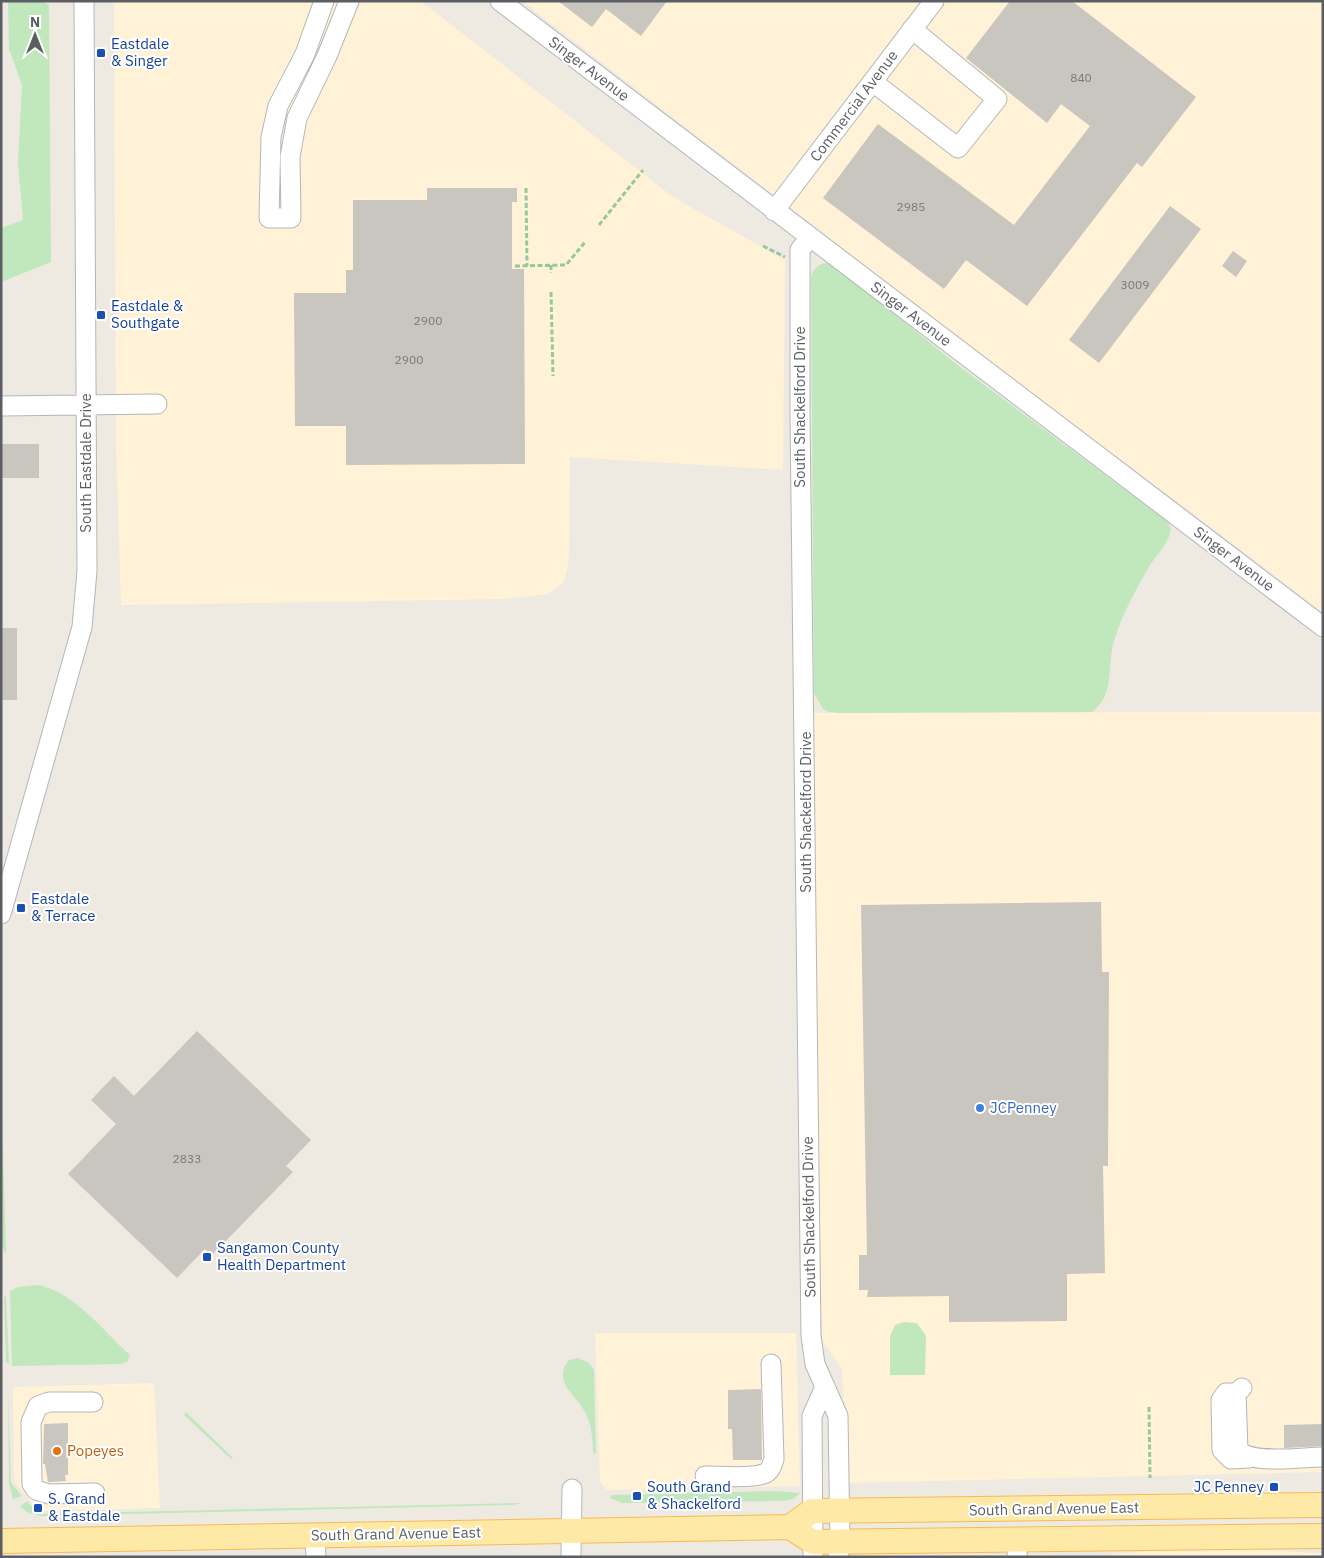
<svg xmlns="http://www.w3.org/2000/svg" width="1324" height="1558" font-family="'IBM Plex Sans',sans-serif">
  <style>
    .commercial { fill: #fff2d6 }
    .green { fill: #c1e7bd }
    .building { fill: #c9c5bf }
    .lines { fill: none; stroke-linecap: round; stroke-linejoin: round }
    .minor-casing { stroke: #b3b6ba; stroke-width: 21 }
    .major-casing { stroke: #f7ba53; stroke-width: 26 }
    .path { stroke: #96c8a0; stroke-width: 3; stroke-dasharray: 5 2.5; stroke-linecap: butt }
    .minor { stroke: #fff; stroke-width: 19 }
    .major { stroke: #ffe9a6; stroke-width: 24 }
    .transit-dot { fill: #1a4fb4; stroke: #fff; stroke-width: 2 }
    .shop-dot { fill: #3f7fe0; stroke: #fff; stroke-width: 2 }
    .food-dot { fill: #e8710a; stroke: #fff; stroke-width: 2 }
    .labels { text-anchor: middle; stroke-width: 4; stroke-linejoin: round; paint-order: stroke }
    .number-label { font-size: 12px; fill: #76787b }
    .transit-label { font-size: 15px; fill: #164399; stroke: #fff; text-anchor: start }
    .street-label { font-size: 15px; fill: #5b5f64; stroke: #fff }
    .shop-label { font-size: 15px; fill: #366cbe; stroke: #fff; text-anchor: start }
    .food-label { font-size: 15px; fill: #c56008; stroke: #fff; text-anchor: start }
  </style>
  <rect width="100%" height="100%" fill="#eeeae2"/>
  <path class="commercial" d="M114,1H420L439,15L673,197L785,260L783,470L570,457L569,560L564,582L548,594L505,599L121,605L116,443Z
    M522,1H1323V613L1231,542L1036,397Z
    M1323,712V1472L848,1483L842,1369L823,1342L820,1297L811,713Z
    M595,1333H796L800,1486L607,1490L600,1482Z
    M154,1383L160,1508L39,1511L14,1482L13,1387Z
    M1168,1548L1259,1549L1323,1554V1557H1095Z
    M867,1552L887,1554L958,1557H853Z"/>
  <path class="green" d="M8,1H42L49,5L51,262L1,282V228L23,220L18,163L22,85L9,49Z
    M826,263L843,272L951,360L1168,522L1171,529C1169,543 1158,553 1150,565C1137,588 1123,612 1115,638C1106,664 1116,695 1092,712L839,713L829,712L823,709L814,693L811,277C814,268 817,265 826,263Z
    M1,1078L6,1254L1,1246Z
    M38,1285C76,1293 102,1330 130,1355L128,1361L121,1364L12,1366L10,1291L18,1287Z
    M6,1295L9,1364L6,1362L4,1298Z
    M904,1322L917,1323L926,1336L925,1375H890V1336L895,1325Z
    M578,1358L589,1363L594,1370L596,1454L593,1452C593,1439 591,1421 584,1410C574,1393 552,1381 569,1360Z
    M8,1390L11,1483L22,1496L13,1499L9,1484Z
    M186,1412L232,1457L233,1458L231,1459L184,1415Z
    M775,1491L801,1493L793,1499L783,1501L623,1503L610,1498L612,1495Z
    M27,1501L39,1514L522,1503L512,1505L42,1516L29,1513L20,1507Z"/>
  <path class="building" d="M558,1H667L641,36L606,9L592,27Z
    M1010,1H1072L1196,97L1142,167L1137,163L1027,306L966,260L944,289L823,198L878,124L1014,225L1090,126L1061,104L1047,123L966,58Z
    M427,188H517V202H512V269H524L525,464L346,465V426H295L294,293H346V270H353V200H427Z
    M1170,206L1201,229L1099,363L1069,340Z
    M1233,251L1247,261L1236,277L1222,266Z
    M1,444H39V478H1Z
    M1,628H17V700H1Z
    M1101,902L1102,972H1109L1108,1166H1103L1105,1273L1067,1274V1321L949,1322V1296L867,1297L868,1290H859V1255H867L861,905Z
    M197,1031L311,1140L286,1166L293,1172L212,1255L205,1249L177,1278L68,1174L116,1124L91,1100L114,1076L134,1096Z
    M761,1389L762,1460H733L732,1429H728V1390Z
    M68,1423V1475H65L66,1481L48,1482L45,1464H43L44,1424Z
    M1323,1424V1446L1284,1448V1425Z"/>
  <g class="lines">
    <defs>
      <path id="minor" d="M324,1L305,54L278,106L271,137L269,218H291L290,157L297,118L327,56L349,1
        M500,1L1323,627
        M873,82L958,148L997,99L912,29
        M774,211L934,1
        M810,237L800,250V416L811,1336L815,1364L838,1416L840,1541L838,1557
        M1,406L157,404
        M1,914L82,627L87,571L84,1
        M1242,1388L1236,1393L1238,1450C1252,1465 1303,1457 1323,1457
        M1236,1393H1226L1221,1400L1222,1450L1231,1459L1250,1458
        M93,1402H49L38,1406L31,1422L32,1484L36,1490L49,1494L95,1493
        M705,1476C719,1476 754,1479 766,1473C771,1470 772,1465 774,1459L771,1364
        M315,1535L316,1557
        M571,1557L572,1489
        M813,1557L812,1416L824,1389
        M1017,1557L1018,1539"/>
      <path id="major" d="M790,1527L812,1511L1323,1505
        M1,1541L790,1527L813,1542L1323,1536"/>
    </defs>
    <use href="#minor" class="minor-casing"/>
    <use href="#major" class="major-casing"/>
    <path class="path" d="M526,188L527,266
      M599,225L643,170
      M763,246L785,257
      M551,265V273
      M515,266L566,265L586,241
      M551,292L553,376
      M1149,1407L1150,1478"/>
    <use href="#minor" class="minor"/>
    <use href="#major" class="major"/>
  </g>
  <g class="transit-dot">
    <rect x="96" y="48" width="10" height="10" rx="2.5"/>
    <rect x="96" y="310" width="10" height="10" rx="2.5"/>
    <rect x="16" y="903" width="10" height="10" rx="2.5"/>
    <rect x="202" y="1252" width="10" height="10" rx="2.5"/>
    <rect x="1269" y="1482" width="10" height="10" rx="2.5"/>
    <rect x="632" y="1491" width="10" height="10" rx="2.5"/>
    <rect x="33" y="1503" width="10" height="10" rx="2.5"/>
  </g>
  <circle class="shop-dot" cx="980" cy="1108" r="5"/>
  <circle class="food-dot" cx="57" cy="1451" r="5"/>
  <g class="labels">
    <g class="number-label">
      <text x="1081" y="82">840</text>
      <text x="911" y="211">2985</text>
      <text x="1135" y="289">3009</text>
      <text x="428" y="325">2900</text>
      <text x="409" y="364">2900</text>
      <text x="187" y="1163">2833</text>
    </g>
    <g class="transit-label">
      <text x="111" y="49">Eastdale<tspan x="111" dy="17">&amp; Singer</tspan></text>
      <text x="111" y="311">Eastdale &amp;<tspan x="111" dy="17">Southgate</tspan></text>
      <text x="31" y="904">Eastdale<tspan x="31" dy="17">&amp; Terrace</tspan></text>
      <text x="217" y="1253">Sangamon County<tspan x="217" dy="17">Health Department</tspan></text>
      <text x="647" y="1492">South Grand<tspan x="647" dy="17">&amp; Shackelford</tspan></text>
      <text x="1264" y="1492" text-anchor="end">JC Penney</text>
      <text x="48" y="1504">S. Grand<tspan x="48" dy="17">&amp; Eastdale</tspan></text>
    </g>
    <g class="street-label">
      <text transform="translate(589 69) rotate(37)" y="5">Singer Avenue</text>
      <text transform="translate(854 106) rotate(-53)" y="5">Commercial Avenue</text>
      <text transform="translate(911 314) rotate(37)" y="5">Singer Avenue</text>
      <text transform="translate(800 407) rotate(-90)" y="5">South Shackelford Drive</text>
      <text transform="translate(86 463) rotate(-90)" y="5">South Eastdale Drive</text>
      <text transform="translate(1234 559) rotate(37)" y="5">Singer Avenue</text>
      <text transform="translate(806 812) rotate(-90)" y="5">South Shackelford Drive</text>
      <text transform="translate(809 1217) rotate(-91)" y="5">South Shackelford Drive</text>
      <text transform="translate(1054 1509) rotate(-1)" y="5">South Grand Avenue East</text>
      <text transform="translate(396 1534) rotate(-1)" y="5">South Grand Avenue East</text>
    </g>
    <g class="shop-label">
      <text x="990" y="1113">JCPenney</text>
    </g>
    <g class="food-label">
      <text x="67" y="1456">Popeyes</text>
    </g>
  </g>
  <rect width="1324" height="1558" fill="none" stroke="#5b5f64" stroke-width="5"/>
  <g transform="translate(35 35)" stroke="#ffffff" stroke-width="4" paint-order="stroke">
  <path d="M0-4L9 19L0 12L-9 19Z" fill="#5b5f64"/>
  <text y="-8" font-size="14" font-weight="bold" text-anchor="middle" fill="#5b5f64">N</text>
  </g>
</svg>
